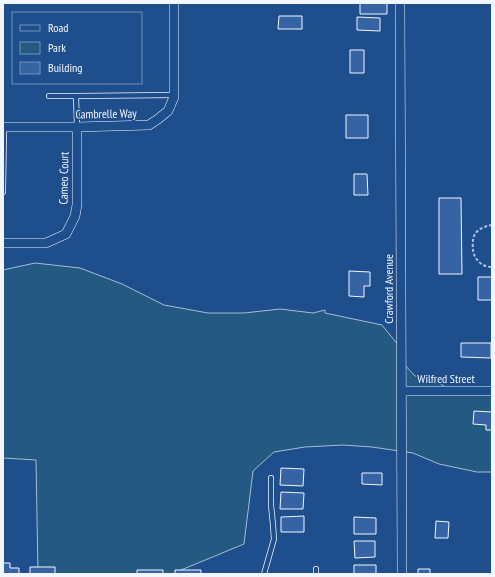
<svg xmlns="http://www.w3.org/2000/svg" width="495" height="577" font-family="'PT Sans Narrow',sans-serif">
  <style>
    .green { fill: #245a82; stroke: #a8bbd7 }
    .building { fill: #3563a3; stroke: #f2f6ff }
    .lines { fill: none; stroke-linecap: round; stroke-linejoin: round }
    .service-casing { stroke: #f2f6ff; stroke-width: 6 }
    .minor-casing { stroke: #f2f6ff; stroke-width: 10 }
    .path { stroke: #b3c4dc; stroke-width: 2; stroke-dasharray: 3 2; stroke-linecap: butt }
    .service { stroke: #1f4e8c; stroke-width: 4.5 }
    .minor { stroke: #1f4e8c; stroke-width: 9 }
    .labels { text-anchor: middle; stroke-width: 3; stroke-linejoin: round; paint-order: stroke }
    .street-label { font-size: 12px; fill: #f2f6ff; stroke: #1f4e8c }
  </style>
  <rect width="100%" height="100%" fill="#1f4e8c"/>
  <path class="green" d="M35,263L80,268L122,284L164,305L208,313H244L280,309L313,313L325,310V313L382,325L399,346L403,363L415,376L437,382L451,390L492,389V472H477L439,464L413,453L372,447L343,445L305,447L274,452L253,471L244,544L181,570L180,574H38L36,460L3,458V270Z"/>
  <path class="building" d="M360,3H387V14H360Z
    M279,16H302V29H278Z
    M357,17L380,18V31L357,30Z
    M350,50H364V73H350Z
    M346,115H368V138H346Z
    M354,174H367L368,195H354Z
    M439,198H461L462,274H439Z
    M349,271L370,272V286H364V297L349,296Z
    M478,277H492V300H478Z
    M461,343H491V358L461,357Z
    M474,411L492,412V430H486V425L473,424Z
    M281,468L304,469L303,486L280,485Z
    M362,473H382V485L362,484Z
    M281,492L304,493L303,509H280Z
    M304,516V532H281V517Z
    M354,517L376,518V534H354Z
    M436,521L449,522L448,538H435Z
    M354,541H375V557L355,558Z
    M3,563H10V568H19V574H3Z
    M354,565H376V574H354Z
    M30,567H55V574H30Z
    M418,569H430V574H418Z
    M137,570H163V574H137Z
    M175,570H201V574H175Z"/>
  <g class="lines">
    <defs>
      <path id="service" d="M49,96H76
        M77,127L76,96L174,95
        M3,192L4,127
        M316,569V574
        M264,574L274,539L273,525L271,505V478"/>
      <path id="minor" d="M400,3L402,574
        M3,127H77L149,125L158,119L168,111L174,97V3
        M3,243H46L66,234L75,216L77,205V127
        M401,391H492"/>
    </defs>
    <use href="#service" class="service-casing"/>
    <use href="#minor" class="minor-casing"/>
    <path class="path" d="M492,225C485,226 477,229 474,236C473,238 473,240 473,243C471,255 479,267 492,267"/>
    <use href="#service" class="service"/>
    <use href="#minor" class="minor"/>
  </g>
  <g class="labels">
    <g class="street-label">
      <text transform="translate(106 114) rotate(-1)" y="4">Cambrelle Way</text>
      <text transform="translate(64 178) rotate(-89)" y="4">Cameo Court</text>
      <text transform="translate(389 289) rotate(-90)" y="4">Crawford Avenue</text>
      <text x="446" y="383">Wilfred Street</text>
    </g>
  </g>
  <rect width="495" height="577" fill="none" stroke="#f2f6ff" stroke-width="8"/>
  <rect x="12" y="12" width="130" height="72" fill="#1f4e8c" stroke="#7391ba"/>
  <rect x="20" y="25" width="20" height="6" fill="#1f4e8c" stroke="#7391ba"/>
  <text x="48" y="32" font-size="12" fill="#f2f6ff">Road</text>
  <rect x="20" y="42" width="20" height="12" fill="#245a82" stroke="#7391ba"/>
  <text x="48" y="52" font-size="12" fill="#f2f6ff">Park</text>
  <rect x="20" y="62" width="20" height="12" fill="#3563a3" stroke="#7391ba"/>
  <text x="48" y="72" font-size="12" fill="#f2f6ff">Building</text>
</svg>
